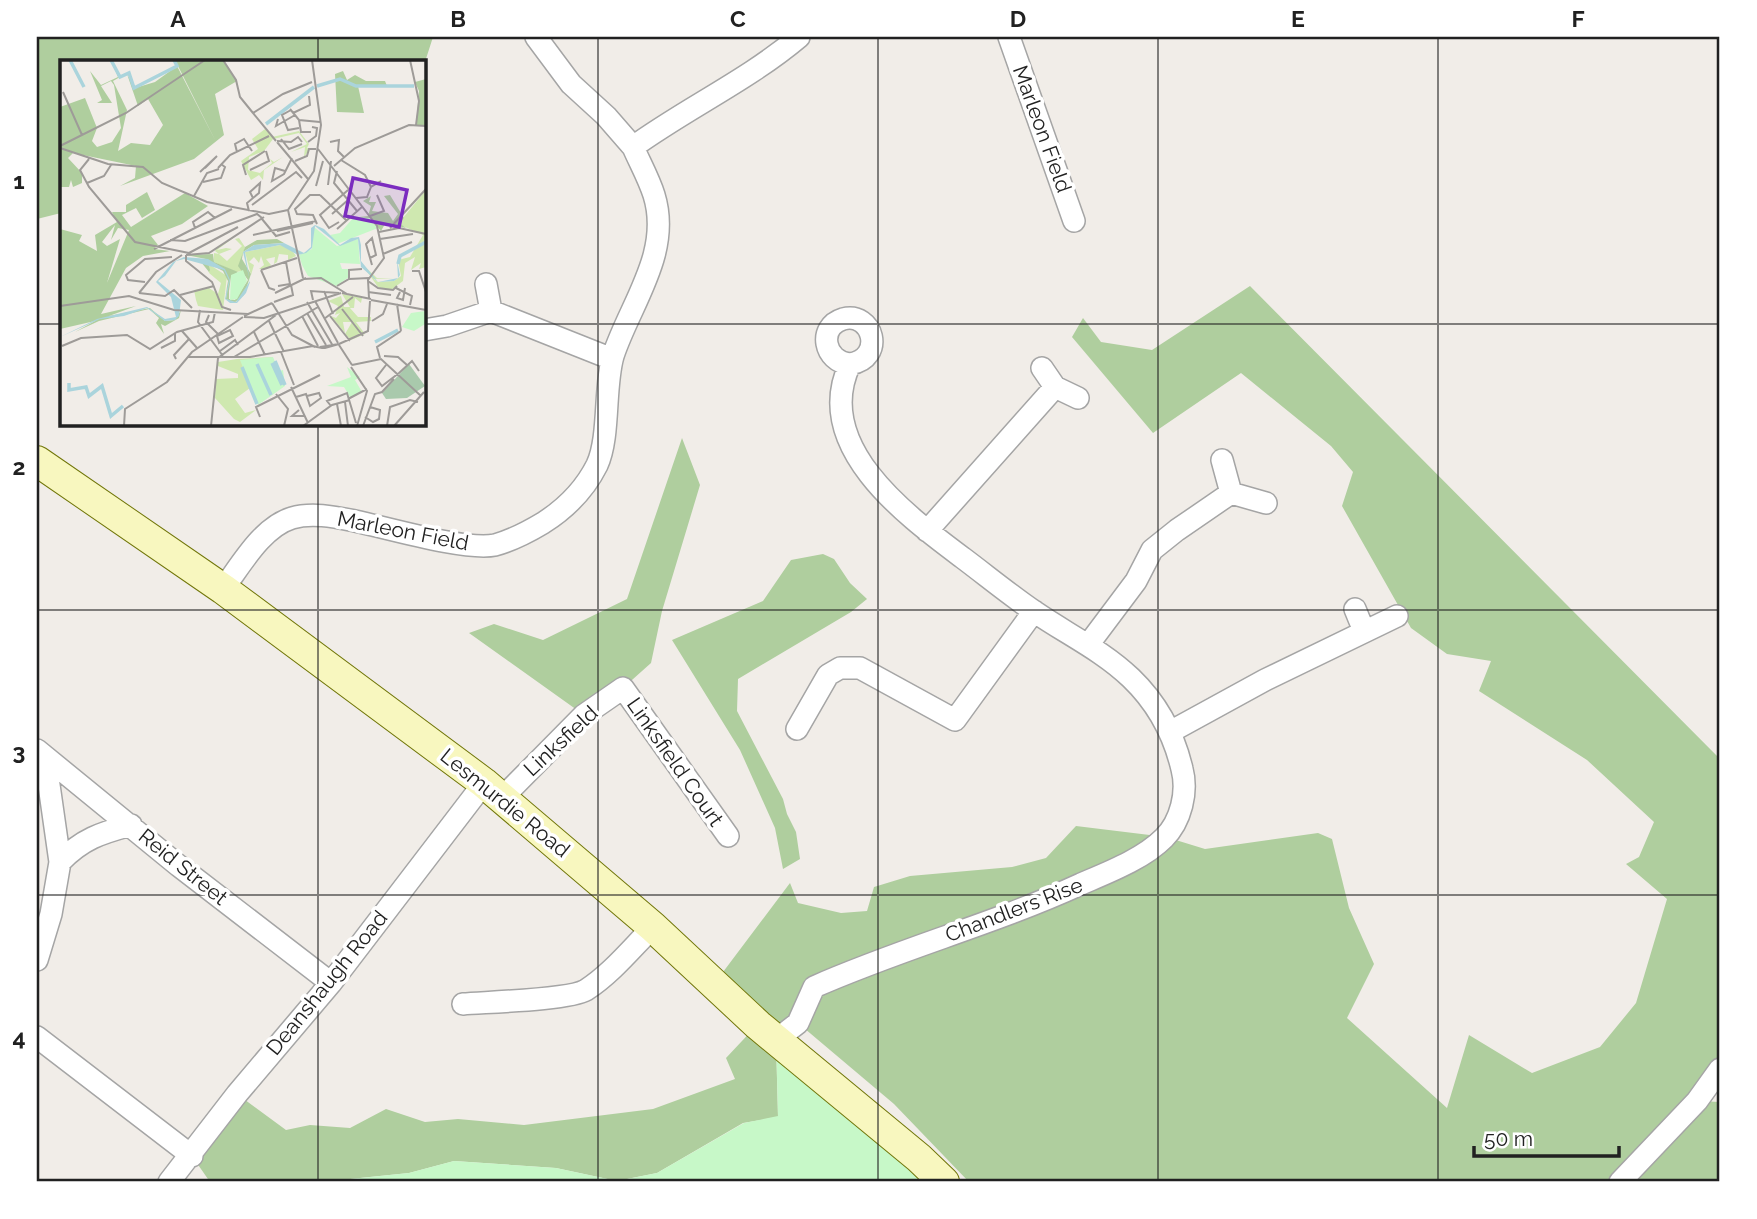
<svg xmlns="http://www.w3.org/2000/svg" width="1757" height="1219" font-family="Raleway,sans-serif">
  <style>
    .forest { fill: #afce9e }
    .park { fill: #c7f8c8 }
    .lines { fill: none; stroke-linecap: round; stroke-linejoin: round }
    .street-casing { stroke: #a5a5a5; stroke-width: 24 }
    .secondary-casing { stroke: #717609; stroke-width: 32 }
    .street { stroke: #fff; stroke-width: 21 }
    .secondary { stroke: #f8f7bf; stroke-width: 30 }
    .grid { fill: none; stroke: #212121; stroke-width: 2; stroke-opacity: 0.55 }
    .labels { text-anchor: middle; stroke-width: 7; stroke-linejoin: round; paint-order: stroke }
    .street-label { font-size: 21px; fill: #212121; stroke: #fff }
    .inset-river { fill: none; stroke: #aad4dc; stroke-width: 3.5 }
    .inset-road { fill: none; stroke: #9e9b98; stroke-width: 2 }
    .view { fill: #7b2cbf; fill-opacity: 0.15; stroke: #7b2cbf; stroke-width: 3.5 }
    .inset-edge { fill: none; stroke: #212121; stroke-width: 3.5 }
    .neatline { fill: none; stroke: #212121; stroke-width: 2.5 }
    .grid-label { font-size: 23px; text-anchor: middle; font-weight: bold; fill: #212121 }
  </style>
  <rect width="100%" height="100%" fill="#f1ede8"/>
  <path class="forest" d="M37,37H433L424,65V61H61V213L37,219Z
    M1250,286L1720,759V1069L1698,1101L1720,1102V1182H969L894,1104L798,1023L776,1041L778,1117L743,1123L657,1173L617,1181L556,1168L454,1161L409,1173L321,1182H210L192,1156L237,1094L286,1130L310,1125L350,1128L386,1109L425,1122L458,1119L524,1125L653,1109L735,1079L726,1058L757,1025L714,984L790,883L798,903L841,913L867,911L874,887L910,876L1012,867L1046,858L1076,826L1166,837L1205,849L1318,833L1332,839L1349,908L1374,964L1347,1018L1447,1108L1469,1035L1532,1073L1600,1047L1636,1003L1667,899L1626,864L1639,857L1654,822L1587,760L1479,691L1491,661L1447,654L1411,628L1342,506L1353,472L1331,446L1241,373L1153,433L1072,337L1083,318L1101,342L1152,350Z
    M682,438L700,485L662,611L651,663L623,688L584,715L469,633L494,624L543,640L627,599Z
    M823,554L834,559L850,583L867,599L851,612L738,679L737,711L783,799L787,814L796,832L800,859L783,869L775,828L740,750L672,640L763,601L791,560Z"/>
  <path class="park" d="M776,1040L944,1182H321L409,1173L454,1161L556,1168L617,1181L657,1173L744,1123L778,1116Z"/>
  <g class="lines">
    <defs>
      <path id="street" d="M536,37L571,84L606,116L633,147
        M1009,37L1074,221
        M486,284L491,311
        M424,330L447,326L491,311L612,359
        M1055,387L1078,398
        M1231,493L1266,503
        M927,531L1055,387L1042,368
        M223,589C241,565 262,527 292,518C312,512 335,517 355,521C388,528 466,551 495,545C513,540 528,532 543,523C565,509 585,489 597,465C610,437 604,387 613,356C630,304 672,253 654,195C649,179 640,163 633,147C687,108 748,80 799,37
        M1355,609L1364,631
        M1088,645L1136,581L1152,550L1177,530L1231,493L1222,460
        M797,729L828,675L840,668H860L955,720L1034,611
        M1170,732L1265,680L1397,616
        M37,750L179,866L331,983
        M502,798L584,715L623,688L728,836
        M60,862C82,839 101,833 131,825
        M37,960L51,914L60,862L45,757
        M463,1004C487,1002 569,1000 586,990C611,974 632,948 653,927
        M37,1037L192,1156
        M776,1040L798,1023L814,987C902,948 994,924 1081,884C1109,872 1143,859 1164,838C1181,821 1188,792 1182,769C1174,735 1157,703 1131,678C1103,651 1067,634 1035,612C1010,595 987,576 963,558C907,516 811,446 850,364C886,358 873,311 843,319C817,327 824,362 850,364
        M169,1182L237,1094L331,983L484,783
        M1620,1182L1697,1101L1720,1069"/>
      <path id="secondary" d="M37,461L223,589L484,783L653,927L758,1025L919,1158L944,1182"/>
    </defs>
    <use href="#street" class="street-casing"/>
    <use href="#secondary" class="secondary-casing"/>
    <use href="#street" class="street"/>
    <use href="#secondary" class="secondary"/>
  </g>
  <path class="grid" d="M318,37V61M598,37V1182M878,37V1182M1158,37V1182M1438,37V1182M37,324H61M424,324H1720M318,424V1182M37,610H1720M37,895H1720"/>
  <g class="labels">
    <g class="street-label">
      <text transform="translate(1042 129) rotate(70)" y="7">Marleon Field</text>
      <text transform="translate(403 531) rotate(11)" y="7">Marleon Field</text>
      <text transform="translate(561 741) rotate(-43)" y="7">Linksfield</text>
      <text transform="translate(675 762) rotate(55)" y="7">Linksfield Court</text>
      <text transform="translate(505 803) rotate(39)" y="7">Lesmurdie Road</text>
      <text transform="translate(183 867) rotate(39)" y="7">Reid Street</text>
      <text transform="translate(1014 910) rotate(-21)" y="7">Chandlers Rise</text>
      <text transform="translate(327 983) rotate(-51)" y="7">Deanshaugh Road</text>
    </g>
  </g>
  <g transform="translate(60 60)">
    <rect width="366" height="366" fill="#f1ede8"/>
    <path d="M205,69L212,77L239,71L249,84L247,88L250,89L244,97L245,87L231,92L247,84L239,73L213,79L204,91L189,97L188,110L200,113L212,103L210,99L214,102L223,97L204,110L203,120L199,115L191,120L181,101L198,89L192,79ZM366,130V182L360,183L366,185V207L359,209L361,203L351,210L355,197L345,203L343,221L331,230L318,227L301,203L317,218H334L314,219L318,222L334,221L341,216L338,200L350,197L363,175L338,164ZM180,173L157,190L166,188L172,189L159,194L167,201L182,186L175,179L179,178L185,187L179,206L183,211L176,212L154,202V193L159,194L155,191L157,188L153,190ZM220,185L229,186L236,196L228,200V195L219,194L217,202L214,204L215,197L206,199L211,205L207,209H199L204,205L201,196L199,203L194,197L189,202L194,205L191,215L185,192ZM147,203L167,216L163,250L138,246L136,240L134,230L149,228L158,234L161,223L149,213ZM282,234L302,238L301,243L295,238L294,248H290L298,257H311V261L296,262L305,274L291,280L285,274L292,262H283L285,273L271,256L276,258L280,253L275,255L278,246L268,241L281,236L284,247H290ZM213,297L190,328L175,339L185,353L196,350L180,362L174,359L155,338L156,319L178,318V314L158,306V302L177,299L158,300Z" fill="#cfe8b0"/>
    <path d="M51,0L60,17L53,21L67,50L58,91L71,83L90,85L103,65L88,39L78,46L67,14L75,28L95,22L117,6L155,80L115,0H163L177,21L155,34L164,75L134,99L60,126L75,118L76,106L13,93L8,98L22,113V123L13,127L11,120L9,127H0V47L25,38L37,68L32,81L37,87L52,82L61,68L54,25L51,21L41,26L52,43H37L42,40L30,11L41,25L58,17ZM283,11L287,20L295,15L306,21H325L327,26H298L304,53L277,52L275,14ZM366,19V66L356,65L359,31L355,22ZM87,132L95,150L82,158L76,148L62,155L71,167L125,133L148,146L122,164L91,176L98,185L94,189L110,191L83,196L66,208L41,254L76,246L49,256L90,248L105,261L115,260L121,250L119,258L105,266L101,264L104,274L96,263L99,258L89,249L39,261L15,272L35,261L0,269V169L22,175L19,181L37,191L35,175L57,162L52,152H66V145ZM55,165L51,180L58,168L69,170L47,223L60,179L47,186L42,182ZM330,135L344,158L339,163L346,168L325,164L321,171L310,158H291L308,156L311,146L303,141L311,136L309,142H316L312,151L328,153L333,161L338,154L324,136ZM217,179L224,183L194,185L183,192L182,199L191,214L184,235L174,243L166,239L167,228L165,238L168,221L163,211L148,203L150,210L149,212L141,202L146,199L126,195L153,194L154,202L178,212L171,217L169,231V239L175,240L188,220L178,206L185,187L197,180Z" fill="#afce9e" fill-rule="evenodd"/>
    <path d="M349,304L365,326L347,338L326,339L322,333Z" fill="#a9c9ac"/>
    <path d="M294,157L309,158L318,168L277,184L270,175L280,173ZM254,167L277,186L298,179L300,204L280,203L282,209H289V217L276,226L248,216L242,205L239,195L252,189ZM183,210L187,221L177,239L170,240L171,215ZM365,251V264L354,271L342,267L351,253ZM213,297L219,311L223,310L225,326L198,345L180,300ZM287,307L300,317L295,320L302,332L290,337L284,327L267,326L291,317Z" fill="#c7f8c8"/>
    <path d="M255,165L264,169L280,185L291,178L299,177L301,185V201L318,222L338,218L337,200L340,215L338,218L334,221L318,222L301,207L298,179L280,186L255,166L252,188L246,193L238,195L220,185L185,192L190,222L186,233L177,243H170L165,239L169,220L164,210L124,199L116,201L105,216L98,221L121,240L119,256L115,260L105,261L87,248L64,256L40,259L0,277L37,259L87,247L105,259L116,257L111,237L96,222L113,202L124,197L148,199L165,209L170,220L166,239L176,242L190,221L183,192L194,185L224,183L244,193L251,187V168Z" fill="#aad4dc"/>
    <path class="inset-river" d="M10,0L24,27M51,0L60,17L69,13L74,28L117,6L114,0M257,26L280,19L296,26H354M206,64L254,27M338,204L340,196L366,182M315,282L338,270M215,301L225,325M212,303L222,325M197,304L211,335M182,307L197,344M9,323V330L26,327L29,336L42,326L51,356L63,346"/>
    <path class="inset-road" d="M163,0L176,20L180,37L193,53M350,0L359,41L356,65M3,32L22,75M230,49L239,60L260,62M231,50L222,55L228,70L239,68M233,53L250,45L249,36M218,59L216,66L235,55M239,60L241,72H251M221,79L229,89L242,84M216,81L193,53L223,34L252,22M217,81L231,82L238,77L242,82M217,82L248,119M248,82L256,76L257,68L252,67M270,82L279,80L278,91L284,97M0,86L66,53L145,0M0,88L48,104L83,107L102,123L147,142L209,154L228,150M258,89L317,166L324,198L308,220L309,238M177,92L175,84L184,79L192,91M29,99L20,110L29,127L75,182L129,193M281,100L305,115L311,127M235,101L247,96L249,89H256M274,106L295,88L349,65L366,66M158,108L170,95L209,76M190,110L209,101L206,91M225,111L215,108L212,121L224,114L232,98M277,111L274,123L297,151M140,112L157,96L145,108M186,115L183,105L205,91M143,122L161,118L165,107L161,104M27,123L44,116L51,105M268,125L271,101M256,126L263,101M260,135L286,160M134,136L147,113L159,109M296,138L307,137L311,127L321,121M192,145L236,112L242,118M189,151L187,143L199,133L200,123L190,132L193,138M272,154L288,140M310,156L324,151L317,135M202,159L216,176L230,172M279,162L269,168L260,155L288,130M257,164L253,155L237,154L235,149L250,135H260M135,168L133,162L148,152L155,158M330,168L366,129M277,169L303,146M217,171L253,163M319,172L339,168L366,174M193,175L256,161M320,179L353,174M110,180L125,181L197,154L202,158M94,189L172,149M129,193L178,167M323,194L352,182M126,195L149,193L204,157M126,195V201L152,222L162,247L171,250M310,198L316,195L312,178L306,184L312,205M201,210L237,198M201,210L209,228L215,230M352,211H359L366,232M243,218L228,150L254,111L261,65L252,0M244,219L261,218L287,234M289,219V210L302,209M308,221L318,228L333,230L337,226M85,222L68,220L66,215L85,199L112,197M218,226L230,224L226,202M277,226L289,219L309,218M336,228L352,236L350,245M264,231L273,254M308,232L331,235M340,232L337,238L343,240L345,228M79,233L105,236L114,230L132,248M79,233L96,212L122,195M215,233L246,218M282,233L311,239M120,235L154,226M253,240L251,231L279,233M311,240L366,250M255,241L278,283M214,242L233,235L231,225M247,242L273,286M212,243L232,275L255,287M337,244L341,271M0,246L69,236L114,250L188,254M282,249L303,276M140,250L138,262L163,296M247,253L266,285M149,255L146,262L158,274M184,256L212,243M242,256L258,286M270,256L290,281M184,257L204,258L281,233M264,259L293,237M209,261L224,292M312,261L323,254L327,244M170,270L173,276L159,283L157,276ZM122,271L137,288M194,272L205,295M279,284L308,271L310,241M279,285L292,305M2,286L21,278L67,275L90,289L117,272L153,262L155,252M253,286L257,287L262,288H265L279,284L260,287M101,288L115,281V273M160,291L175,280L178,285M221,292L234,325M324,296L338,297L347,305M128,297H190L253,286M174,297L258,247M320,298L317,287L341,271M116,299L114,295L129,279M292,305L321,299L361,336M326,305L316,318L322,326L339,313M291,307L307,331L297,366M339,313L352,301L359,311M231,327L248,363M216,334L228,349L224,366M236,337L246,334L250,346L261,338L259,333L247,336M288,339L307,329M285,342L288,366M277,344L281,366M271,346L267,341L287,333L296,363M239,350L232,356H245M200,357L196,347L260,315M305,357L313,362L319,359L320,350L310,347M64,366L65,349L107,322L132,292L183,257M151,366L158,298L216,255M243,366L272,345L290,340M303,366L315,334L322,332L334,319M327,366L330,347L350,340L358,342M334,366L364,332"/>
    <path class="view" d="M293,118L347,130L339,167L285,156Z"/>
    <rect width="366" height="366" class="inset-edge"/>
  </g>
  <rect width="1757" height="1219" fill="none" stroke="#ffffff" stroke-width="77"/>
  <path d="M1474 1146v10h145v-10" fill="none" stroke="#212121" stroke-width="3.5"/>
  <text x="1484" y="1146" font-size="21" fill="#212121" stroke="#ffffff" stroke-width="5" paint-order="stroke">50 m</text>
  <rect x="38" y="38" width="1680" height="1142" class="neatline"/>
  <g class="grid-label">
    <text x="178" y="27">A</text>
    <text x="458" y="27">B</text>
    <text x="738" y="27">C</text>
    <text x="1018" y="27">D</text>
    <text x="1298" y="27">E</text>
    <text x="1578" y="27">F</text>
    <text x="19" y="189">1</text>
    <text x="19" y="475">2</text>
    <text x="19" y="760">3</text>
    <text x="19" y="1046">4</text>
  </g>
</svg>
